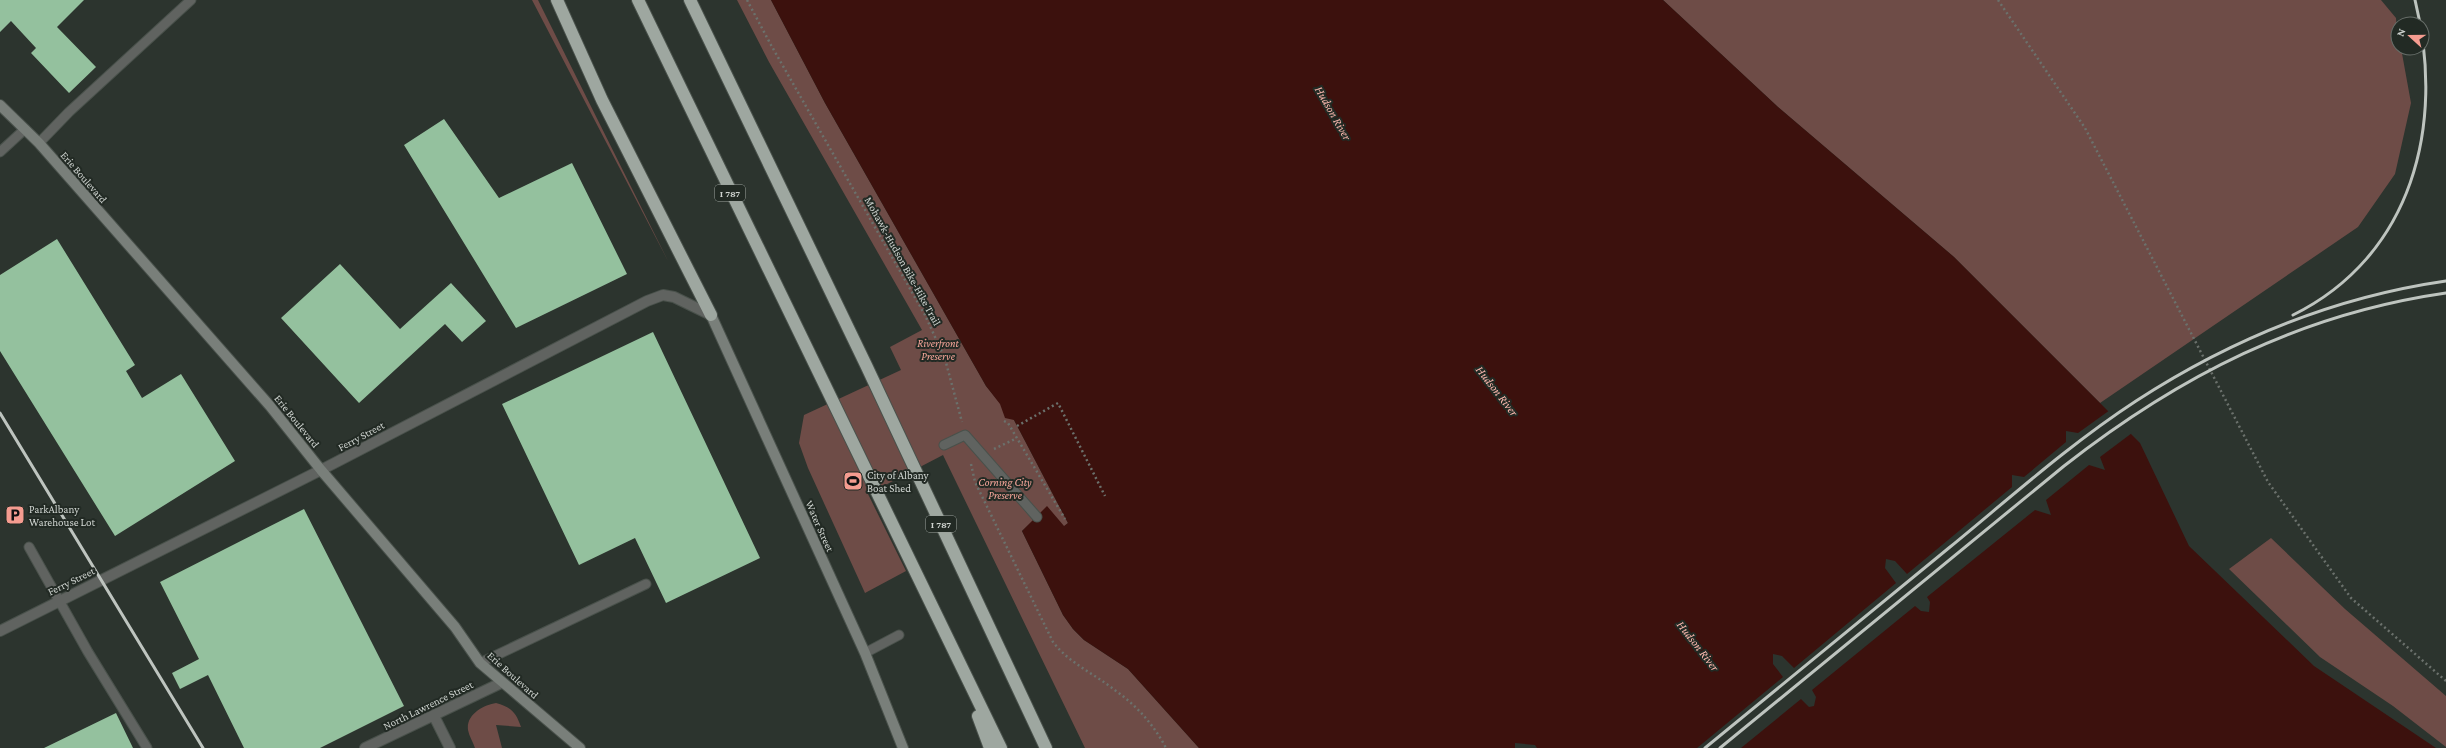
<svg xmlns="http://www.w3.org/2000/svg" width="2446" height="748" font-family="'Crimson Pro',serif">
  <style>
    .green { fill: #6e4c47 }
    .water { fill: #3c110d }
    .pier { fill: #2c342e }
    .building { fill: #94c19e }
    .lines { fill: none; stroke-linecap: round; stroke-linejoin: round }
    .lane-casing { stroke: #49514b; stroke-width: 11 }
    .street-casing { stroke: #49514b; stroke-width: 12 }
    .secondary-casing { stroke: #49514b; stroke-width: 12 }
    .highway-casing { stroke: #49514b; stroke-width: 14 }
    .path { stroke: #6b716c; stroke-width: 2.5; stroke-dasharray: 2 3; stroke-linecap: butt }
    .lane { stroke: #606360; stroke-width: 9 }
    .street { stroke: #606360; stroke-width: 10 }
    .secondary { stroke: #797f7a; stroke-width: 10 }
    .highway { stroke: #9ea7a0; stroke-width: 12 }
    .rail { stroke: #bec4bf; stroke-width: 3 }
    .labels { text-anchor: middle; stroke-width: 4; stroke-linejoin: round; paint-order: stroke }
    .shield { fill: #222a24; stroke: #9ba19c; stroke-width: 1 }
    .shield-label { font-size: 10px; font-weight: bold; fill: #cfd4d0 }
    .street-label { font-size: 11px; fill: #cfd4d0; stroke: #222a24 }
    .park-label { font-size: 11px; font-style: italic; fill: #f9a79b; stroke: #222a24 }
    .poi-label { font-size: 11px; fill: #cfd4d0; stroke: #222a24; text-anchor: start }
    .water-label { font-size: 12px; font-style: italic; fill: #fab7ad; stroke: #222a24 }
  </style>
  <rect width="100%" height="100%" fill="#2c342e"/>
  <path class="green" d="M532,0H538L668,261Z
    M737,0H771L825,103L986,386L1014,420L1068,523L1064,527L1037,517L1022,531L1063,615L1073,629L1084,640L1128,669L1199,748H1085L943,455L868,494L906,571L865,593L808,468L799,443L804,415L901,370L890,347L922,330L769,62Z
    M1663,0H2381L2396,18L2398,48H2401L2411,103L2395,174L2358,227L2100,403L1954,257L1778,107Z
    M2271,538L2345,609L2446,696V747L2393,706L2320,657L2229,569Z
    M496,703C511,707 516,712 521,727L496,725L502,748H475C473,742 469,736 468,730C466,714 484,705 496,703Z"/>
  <path class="water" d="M771,0H1663L1778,107L1954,257L2140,443L2189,546L2314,666L2436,748H1199L1128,669L1084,640L1073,629L1063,615L1022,531L1047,506L1064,526L1068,523L1014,420L1005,418L1000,404L986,386L825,103Z"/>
  <path class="pier" d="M2110,410L2132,433L2100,457L2105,470L2089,465L2046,500L2051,515L2035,510L1927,597L1930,602L1929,612L1921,611L1915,606L1812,690L1816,697L1814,706L1809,707L1801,699L1741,748H1697L1783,677L1773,664V654L1782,656L1794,668L1896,583L1885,568L1886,559L1895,561L1907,574L2012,487V475L2024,477L2066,442V431L2078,433Z
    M1515,743L1535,745L1537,748H1515Z"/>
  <path class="building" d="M0,0H84L57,27L96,67L69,93L31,53L36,48L11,21L0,32Z
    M444,119L499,198L572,163L627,274L516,328L404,145Z
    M57,239L135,365L126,371L142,398L181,374L235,461L115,536L0,351V275Z
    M340,264L400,329L451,283L486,321L462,342L445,324L359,403L281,318Z
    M653,332L760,558L666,603L635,538L579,565L502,404Z
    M304,509L404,706L320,748H244L208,675L180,689L172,673L199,659L160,582Z
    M116,713L133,748H44Z"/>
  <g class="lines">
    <defs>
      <path id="lane" d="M39,143L69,112L191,0
        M0,152L25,129
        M944,445L965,435L1037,517
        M29,547L88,652L147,748
        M865,653L899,635
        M480,663L646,584"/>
      <path id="street" d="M0,631L321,470L647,301L663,295L674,297L711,315
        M434,716L450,748
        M365,748L501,683"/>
      <path id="secondary" d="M0,105L39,143L270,406L321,470L455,627L480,663L580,748
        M711,315L865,653L903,748"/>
      <path id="highway" d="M557,0L602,100L711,315
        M638,0L1001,748
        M690,0L866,365L1046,748
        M978,716L990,748"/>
    </defs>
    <use href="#lane" class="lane-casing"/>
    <use href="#street" class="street-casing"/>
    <use href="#secondary" class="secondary-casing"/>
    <use href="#highway" class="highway-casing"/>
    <path class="path" d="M747,0L771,45L925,315L945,359L962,422
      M1998,0L2085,128L2268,482L2351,598L2446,681
      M1004,421L1008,423L1065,519
      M1017,426L1058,403L1105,496
      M994,449L1015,439
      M971,464L975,482L1053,642C1070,664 1095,674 1116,691C1137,706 1154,725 1166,748"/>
    <use href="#lane" class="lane"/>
    <use href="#street" class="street"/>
    <use href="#secondary" class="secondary"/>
    <use href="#highway" class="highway"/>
    <path class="rail" d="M2293,315C2412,256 2446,126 2415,0
      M0,413L203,748
      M1705,748C1786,681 1868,614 1950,547C2011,497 2070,444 2136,401C2230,340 2335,297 2446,281
      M1720,748L2064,466C2179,376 2300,314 2446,293"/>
  </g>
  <defs>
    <symbol id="stadium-square" viewBox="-11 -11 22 22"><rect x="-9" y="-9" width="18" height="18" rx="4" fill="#f59c90" stroke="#222a24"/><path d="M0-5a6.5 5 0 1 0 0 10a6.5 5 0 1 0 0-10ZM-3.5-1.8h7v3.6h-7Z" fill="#111"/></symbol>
    <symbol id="parking-square" viewBox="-11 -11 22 22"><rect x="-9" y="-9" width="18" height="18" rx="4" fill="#f59c90" stroke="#222a24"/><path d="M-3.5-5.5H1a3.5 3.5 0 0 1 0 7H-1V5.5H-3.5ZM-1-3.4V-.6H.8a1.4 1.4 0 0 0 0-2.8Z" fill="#111"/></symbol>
  </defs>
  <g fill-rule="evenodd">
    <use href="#stadium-square" x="842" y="470" width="22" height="22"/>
    <use href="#parking-square" x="4" y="504" width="22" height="22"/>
  </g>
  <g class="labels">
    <g class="shield">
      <rect x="715" y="185" width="30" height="16" rx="3"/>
      <rect x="926" y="516" width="30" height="16" rx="3"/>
    </g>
    <g class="shield-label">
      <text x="730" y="197">I 787</text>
      <text x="941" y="528">I 787</text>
    </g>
    <g class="street-label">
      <text transform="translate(84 177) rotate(49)" y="4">Erie Boulevard</text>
      <text transform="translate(903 261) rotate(61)" y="4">Mohawk-Hudson Bike-Hike Trail</text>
      <text transform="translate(297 421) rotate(51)" y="4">Erie Boulevard</text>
      <text transform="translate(361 436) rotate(-28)" y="4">Ferry Street</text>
      <text transform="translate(820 526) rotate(66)" y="4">Water Street</text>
      <text transform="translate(71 581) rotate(-26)" y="4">Ferry Street</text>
      <text transform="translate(513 675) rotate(42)" y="4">Erie Boulevard</text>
      <text transform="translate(428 705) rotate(-26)" y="4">North Lawrence Street</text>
    </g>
    <g class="park-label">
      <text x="938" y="347">Riverfront<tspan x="938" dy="13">Preserve</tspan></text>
      <text x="1005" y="486">Corning City<tspan x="1005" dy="13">Preserve</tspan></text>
    </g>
    <g class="poi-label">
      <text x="867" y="479">City of Albany<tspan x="867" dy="13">Boat Shed</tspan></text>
      <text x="29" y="513">ParkAlbany<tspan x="29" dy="13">Warehouse Lot</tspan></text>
    </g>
    <g class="water-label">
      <text transform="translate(1333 113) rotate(60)" y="4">Hudson River</text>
      <text transform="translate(1497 391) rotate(52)" y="4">Hudson River</text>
      <text transform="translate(1698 646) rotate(52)" y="4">Hudson River</text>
    </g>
  </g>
  <g transform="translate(2410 36) rotate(291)"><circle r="19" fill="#222a24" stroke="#676e69"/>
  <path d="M0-3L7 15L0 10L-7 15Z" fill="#f59c90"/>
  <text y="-6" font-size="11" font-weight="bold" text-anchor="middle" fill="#cfd4d0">N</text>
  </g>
</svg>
